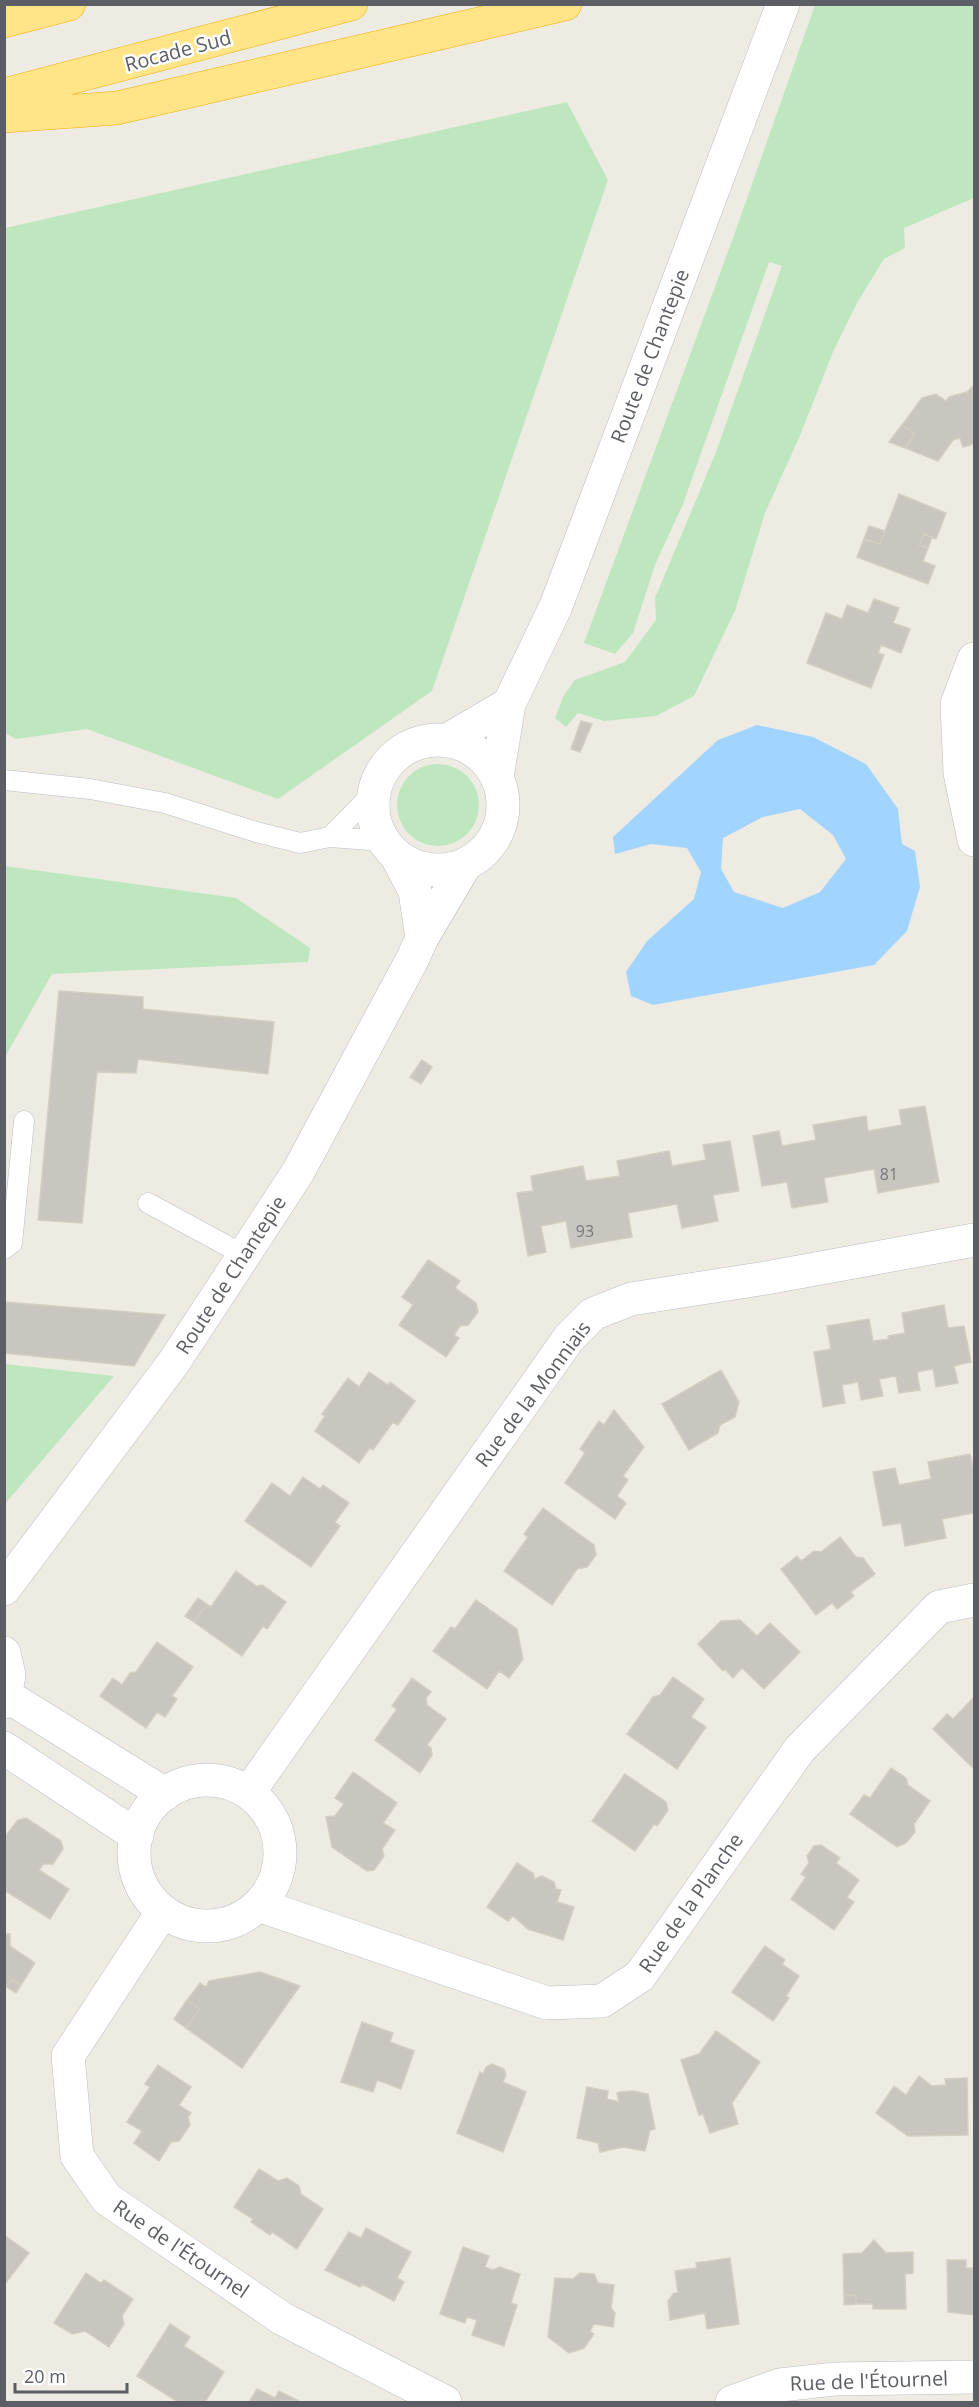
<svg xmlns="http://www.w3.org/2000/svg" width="979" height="2407" font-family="'Open Sans',sans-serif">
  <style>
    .green { fill: #bee7bf }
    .water { fill: #a1d4ff; fill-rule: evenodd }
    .building { fill: #c9c6bf; stroke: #d3cec0; stroke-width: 1.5 }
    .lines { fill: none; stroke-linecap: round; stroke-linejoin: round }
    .lane-casing { stroke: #babcc2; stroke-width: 21 }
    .street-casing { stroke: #babcc2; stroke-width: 34 }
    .secondary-casing { stroke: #b8bbc1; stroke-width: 34 }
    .highway-casing { stroke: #f0ac00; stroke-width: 34 }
    .lane { stroke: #fff; stroke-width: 20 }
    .street { stroke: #fff; stroke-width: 33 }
    .secondary { stroke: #fff; stroke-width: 33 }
    .highway { stroke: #ffe488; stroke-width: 33 }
    .labels { text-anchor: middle; stroke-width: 5; stroke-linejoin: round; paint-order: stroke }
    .number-label { font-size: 16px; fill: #76787b }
    .street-label { font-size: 20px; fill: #5b5e64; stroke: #fff }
  </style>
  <rect width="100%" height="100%" fill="#eeece2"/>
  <path class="green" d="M815,5H974V198L904,228L905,248L884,259L857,303L833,352L799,438L765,513L735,611L694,696L656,716L604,721L578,713L566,727L555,718L564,695L575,680L625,662L656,620L655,598L716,452L782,266L769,262L683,504L655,565L633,633L615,654L584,643L733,238Z
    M567,102L608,180L432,691L278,799L87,729L16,739L5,733V228Z
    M397 805a41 41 0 1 1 82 0a41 41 0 1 1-82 0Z
    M5,866L236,898L310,948L308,962L52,974L5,1057Z
    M5,1364L114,1376L5,1504L4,1364Z"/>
  <path class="water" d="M757,725L813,737L866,764L898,809L902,844L915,851L920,887L907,931L874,965L653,1005L631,996L626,972L647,941L694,899L701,872L687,848L651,844L615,854L613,837L718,740ZM800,809L833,835L846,859L820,892L783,908L734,892L721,869L723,838L763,817Z"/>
  <path class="building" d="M974,385V444L963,447L960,438L953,440L938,461L905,448L915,434L902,425L922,398L936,394L946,401L949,397L967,392Z
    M902,425L915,434L905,448L889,442Z
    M899,494L946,513L936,539L924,534L919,545L928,548L923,561L935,566L928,584L857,557L864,539L880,544Z
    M869,526L885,531L880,544L864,539Z
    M924,534L932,537L928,548L919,545Z
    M874,599L899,608L893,623L910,629L901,653L881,645L878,653L884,655L871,688L807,663L826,613L842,619L847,605L868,613Z
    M581,721L592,724L580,752L571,749Z
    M59,991L143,997V1009L274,1022L268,1074L138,1059L136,1073L97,1072L82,1223L38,1220Z
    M422,1060L432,1067L421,1084L410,1077Z
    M925,1106L939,1182L878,1193L874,1169L824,1178L828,1202L792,1208L787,1182L762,1186L753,1136L779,1131L782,1146L816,1140L813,1125L866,1116L868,1131L902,1125L899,1110Z
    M730,1141L739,1191L713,1195L718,1221L682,1228L677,1204L628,1213L632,1237L571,1248L566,1221L541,1226L546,1252L528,1256L517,1193L533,1191L531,1176L583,1166L586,1181L620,1176L617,1161L669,1151L672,1166L706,1160L703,1145Z
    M428,1260L460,1281L455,1288L476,1303L478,1312L468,1325L460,1326L454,1335L459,1338L446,1357L399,1325L413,1305L402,1297Z
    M4,1302L165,1315L134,1366L4,1353Z
    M944,1305L948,1328L964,1326L971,1362L954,1366L958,1383L936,1387L933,1369L917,1372L920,1390L899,1393L896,1376L879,1379L883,1396L861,1400L858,1382L842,1385L845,1403L823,1407L814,1352L831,1349L827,1326L869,1319L873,1341L889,1339L888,1336L905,1333L902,1313Z
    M721,1370L739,1402L735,1417L720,1425L718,1433L689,1450L662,1404Z
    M369,1372L388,1385L390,1382L415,1401L398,1425L393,1422L373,1450L370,1448L359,1463L315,1431L325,1416L322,1414L348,1378L359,1387Z
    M614,1410L644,1447L623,1476L628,1480L617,1496L626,1503L615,1519L565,1483L585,1453L580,1449L599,1421L604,1425Z
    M970,1454L974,1472V1513L942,1519L946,1538L905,1546L901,1523L883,1526L873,1472L895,1468L899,1485L931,1479L928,1462Z
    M303,1477L320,1489L323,1485L349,1503L335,1522L340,1526L311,1567L245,1521L272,1483L290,1496Z
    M543,1508L594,1545L596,1555L587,1567L577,1569L552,1605L504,1571L528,1537L524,1534Z
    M840,1537L856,1557L863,1558L875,1574L851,1592L854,1596L837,1609L832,1603L816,1615L781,1569L797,1556L801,1561L814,1551L821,1552Z
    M236,1571L256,1586L262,1585L286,1602L267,1629L263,1626L242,1656L194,1622L203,1609L211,1607Z
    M198,1598L211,1607L203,1609L194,1622L185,1616Z
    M476,1600L517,1629L523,1659L509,1678L499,1671L487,1689L433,1651L451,1627L455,1629Z
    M740,1620L757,1636L770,1623L800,1652L764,1689L742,1668L733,1678L725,1669L723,1671L698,1644L721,1621Z
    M157,1642L193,1667L172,1696L177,1699L165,1717L157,1712L146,1728L100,1696L113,1678L122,1685L130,1673L136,1672Z
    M673,1677L704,1699L691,1717L706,1727L677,1769L627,1734L653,1697L660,1695Z
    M412,1678L431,1692L426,1698L427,1705L446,1719L427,1745L431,1748L432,1755L420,1773L375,1740L397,1709L392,1706Z
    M974,1697V1769L933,1729L947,1714L953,1719Z
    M891,1768L906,1778L908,1785L930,1801L914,1824L915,1832L906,1843L897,1847L850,1814L864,1795L870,1798Z
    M353,1772L397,1803L383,1823L395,1830L382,1849L384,1856L374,1870L367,1871L332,1847L326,1817L335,1816L344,1804L335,1798Z
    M625,1774L666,1802L668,1810L657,1826L654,1824L635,1851L592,1821Z
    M26,1818L61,1841L63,1849L53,1864H43L39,1870L69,1889L50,1919L4,1890V1838L18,1820Z
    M821,1845L840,1858L836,1863L859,1880L847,1897L854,1902L834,1930L791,1899L806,1877L801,1874L809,1863L807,1856L814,1846Z
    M517,1863L533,1873L535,1879L542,1876L554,1882L556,1889L561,1890L557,1902L574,1907L563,1940L528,1929L513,1916L508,1921L487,1907Z
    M4,1934H10V1946L35,1963L21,1985L13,1980L4,1987Z
    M765,1946L785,1960L782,1964L799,1976L786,1996L789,1998L773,2021L732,1992Z
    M260,1972L300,1986L242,2068L186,2028L200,2009L187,2000L200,1983L206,1987L209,1981Z
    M13,1980L21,1985L16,1993L5,1986Z
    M187,2000L200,2009L186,2028L174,2019Z
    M362,2022L393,2033L390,2042L414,2051L401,2089L377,2080L373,2092L341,2082Z
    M716,2031L760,2062L732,2103L738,2124L710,2133L703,2114L699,2115L681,2060L699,2054Z
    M492,2064L504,2069L506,2075L503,2082L526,2092L503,2152L457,2133L480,2072L483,2074L486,2067Z
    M158,2065L191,2087L179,2105L191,2113L188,2117L190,2125L179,2141L171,2142L159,2161L134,2143L142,2131L127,2122L150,2087L145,2084Z
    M919,2076L932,2086L946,2085L945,2079L967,2078L968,2135L908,2136L876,2113L894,2086L906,2095Z
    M587,2087L608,2091L607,2099L619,2102L617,2093L620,2092L633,2091L648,2094L655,2129L650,2130L645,2151L623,2147L600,2152L598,2143L577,2138Z
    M259,2169L278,2181L287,2178L299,2186L301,2194L323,2209L297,2249L272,2232L270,2235L251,2222L253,2219L234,2207Z
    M366,2228L411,2252L397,2278L404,2282L394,2301L362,2284L360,2287L325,2270L349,2232L361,2238Z
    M4,2235L29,2253L4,2285Z
    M874,2240L886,2253L913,2252V2273L905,2274L906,2309H873V2304H856V2295L844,2296L843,2254L862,2253Z
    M463,2247L489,2256L485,2267L493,2270L500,2267L520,2274L511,2303L517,2305L504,2346L472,2335L477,2320L467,2317L465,2323L440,2314Z
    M730,2258L739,2324L707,2329L705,2313L670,2320L668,2301L674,2293H678L675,2271L697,2268L696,2263Z
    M947,2260H966V2268H974V2315L948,2312Z
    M86,2273L101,2283L104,2280L133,2299L122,2316L124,2324L109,2347L85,2331L72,2334L54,2323Z
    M580,2273L594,2274L598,2283L614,2285L611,2308L615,2313L613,2327L594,2324L590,2331L594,2334L584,2348L569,2353L548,2337L555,2278L573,2279Z
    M856,2295V2304L844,2305V2296Z
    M170,2324L190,2337L184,2346L224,2372L205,2402H178L137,2376Z
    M257,2389L275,2398L279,2391L299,2401L249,2402Z"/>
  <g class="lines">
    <defs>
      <path id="lane" d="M4,780L90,789L165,803L256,832L300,843L330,837L383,841
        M330,837L373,793
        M148,1203L244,1255
        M4,1249L12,1243L24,1121"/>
      <path id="street" d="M974,659L957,704L960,773L974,840
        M7,1696L165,1794
        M4,1748L137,1836
        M134 1853a73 73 0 1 1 146 0a73 73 0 1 1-146 0Z
        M249,1792L569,1338L593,1314L631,1299L766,1278L974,1240
        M258,1905L547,2003L602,2001L640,1976L799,1750L939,1607L974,1600
        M163,1911L68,2056L77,2156L107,2199L283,2319L445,2402
        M732,2402L780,2385L835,2379L974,2377"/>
      <path id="secondary" d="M373 805a65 65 0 1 1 130 0a65 65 0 1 1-130 0Z
        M446,741L509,704
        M497,777L509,704L556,606L783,4
        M396,855L415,891L422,938
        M4,1589L174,1362L244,1255L298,1172L412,960L422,938L465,865
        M4,1653L9,1675L4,1702"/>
      <path id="highway" d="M4,21L69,4
        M4,95L351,4
        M4,116L117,108L565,4"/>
    </defs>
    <use href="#lane" class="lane-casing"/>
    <use href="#street" class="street-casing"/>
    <use href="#secondary" class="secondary-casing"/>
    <use href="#highway" class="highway-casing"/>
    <use href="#lane" class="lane"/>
    <use href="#street" class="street"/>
    <use href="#secondary" class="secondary"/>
    <use href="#highway" class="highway"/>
  </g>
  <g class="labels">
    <g class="number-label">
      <text x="889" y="1180">81</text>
      <text x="585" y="1237">93</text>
    </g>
    <g class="street-label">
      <text transform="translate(178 51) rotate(-15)" y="7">Rocade Sud</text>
      <text transform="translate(650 356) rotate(-69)" y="7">Route de Chantepie</text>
      <text transform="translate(231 1275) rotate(-57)" y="7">Route de Chantepie</text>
      <text transform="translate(533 1394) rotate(-53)" y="7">Rue de la Monniais</text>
      <text transform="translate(691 1903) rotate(-55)" y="7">Rue de la Planche</text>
      <text transform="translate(181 2249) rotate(34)" y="7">Rue de l'Étournel</text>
      <text transform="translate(869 2381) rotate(-2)" y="7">Rue de l'Étournel</text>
    </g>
  </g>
  <rect width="979" height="2407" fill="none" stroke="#5b5e64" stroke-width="12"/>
  <path d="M15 2383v9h112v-9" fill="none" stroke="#5b5e64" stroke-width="3"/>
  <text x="24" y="2383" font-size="18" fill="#5b5e64" stroke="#ffffff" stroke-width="4.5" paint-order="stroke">20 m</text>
</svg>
